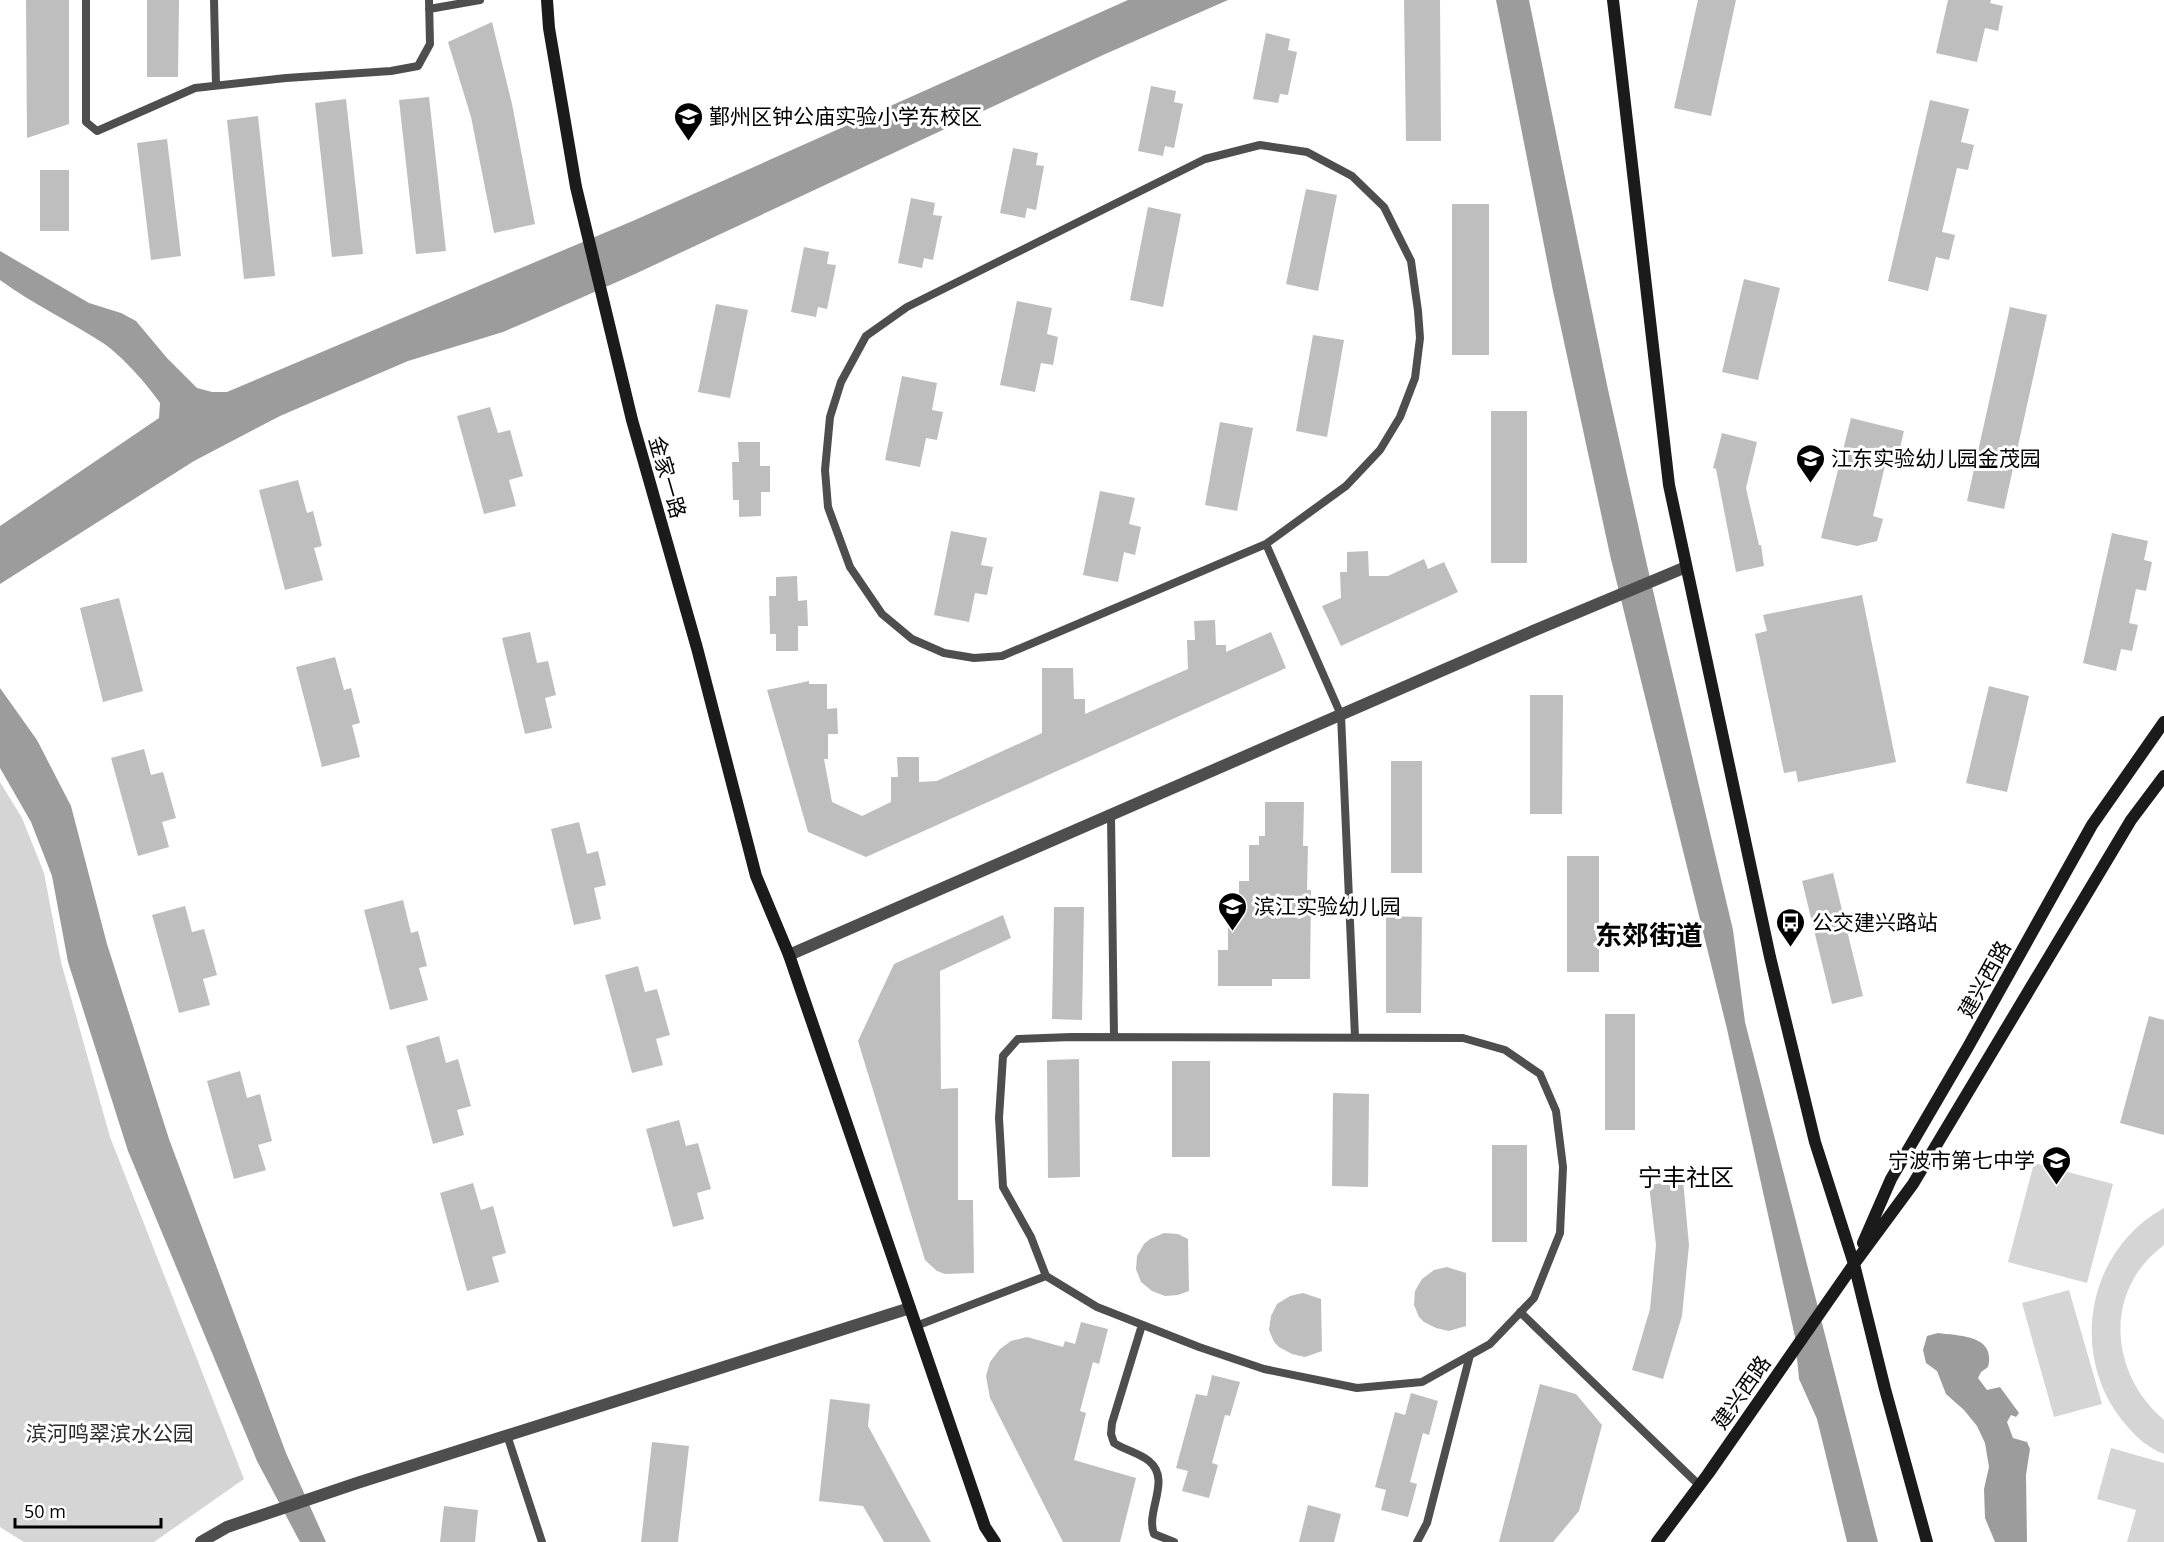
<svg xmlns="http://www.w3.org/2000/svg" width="2164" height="1542" viewBox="0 0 2164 1542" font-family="'Open Sans','Noto Sans SC',sans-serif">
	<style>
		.green { fill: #d5d5d5 }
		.water { fill: #9c9c9c }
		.building { fill: #bebebe }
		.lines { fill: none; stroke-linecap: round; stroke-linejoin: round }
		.lane { stroke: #4e4e4e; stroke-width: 8 }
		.street { stroke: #4e4e4e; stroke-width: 12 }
		.secondary { stroke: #1b1b1b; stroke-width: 12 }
		.labels { text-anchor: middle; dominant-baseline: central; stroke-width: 6; stroke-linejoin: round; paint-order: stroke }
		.poi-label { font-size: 21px; fill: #000; stroke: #fff; text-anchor: start }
		.street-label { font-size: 21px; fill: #000; stroke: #fff }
		.park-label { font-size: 21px; fill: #2c2c2c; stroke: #fff }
		.quarter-label { font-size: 24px; fill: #000; stroke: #fff }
		.district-label { font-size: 27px; font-weight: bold; fill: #000; stroke: #fff }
	</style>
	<rect width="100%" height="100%" fill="#fff"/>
	<path class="green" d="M 0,782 L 22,818 L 44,873 L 61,962 L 110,1137 L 244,1479 L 154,1542 L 24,1542 L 0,1527 Z
		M 2034,1163 L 2113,1184 L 2087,1283 L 2008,1262 Z
		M 2164,1208 L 2164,1245 C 2103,1290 2109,1373 2164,1420 L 2164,1454 C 2143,1446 2129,1430 2116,1412 C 2070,1344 2091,1248 2164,1208 Z
		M 2069,1290 L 2102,1404 L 2054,1417 L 2022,1303 Z
		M 2111,1448 L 2164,1463 L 2164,1542 L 2127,1542 L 2136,1510 L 2097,1499 Z"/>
	<path class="water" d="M 1128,0 L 1228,0 L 1103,55 L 635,274 L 531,320 L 503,332 L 408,361 L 280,416 L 194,461 L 0,584 L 0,526 L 159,418 L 160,403 C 147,384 122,356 103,343 C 69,321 33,304 0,280 L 0,251 L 89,303 L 121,313 L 136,321 L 167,358 L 197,388 L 212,392 L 227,392 L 635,220 Z
		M 1496,0 L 1529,0 L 1607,385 L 1647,565 L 1733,930 L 1745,1022 L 1878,1542 L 1847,1542 L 1817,1419 L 1799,1379 L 1795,1337 L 1727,1029 L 1610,555 L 1553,291 Z
		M 0,688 L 37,740 L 71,806 L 107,944 L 169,1139 L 286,1453 L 326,1542 L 300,1542 L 257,1461 L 128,1151 L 68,962 L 52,876 L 31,822 L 0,768 Z
		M 1938,1333 C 1960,1336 1996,1335 1988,1367 L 1981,1372 L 1978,1378 L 1987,1390 L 2000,1387 L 2019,1413 L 2016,1417 L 2011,1415 L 2007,1422 L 2013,1438 L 2027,1442 L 2030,1449 L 2026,1475 L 2027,1542 L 1995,1542 L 1985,1518 L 1984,1489 L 1989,1467 L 1985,1443 L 1977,1426 L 1964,1410 L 1946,1394 L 1937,1371 L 1926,1363 L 1923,1350 L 1927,1336 Z"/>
	<path class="building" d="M 26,0 L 69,0 L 69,124 L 27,138 Z
		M 147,0 L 179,0 L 178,77 L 147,77 Z
		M 1404,0 L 1440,0 L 1441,141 L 1406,141 Z
		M 1698,0 L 1736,0 L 1711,116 L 1674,108 Z
		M 1948,0 L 1991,0 L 1990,3 L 2003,6 L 1998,31 L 1985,28 L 1977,62 L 1936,53 Z
		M 492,22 L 512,104 L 535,224 L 494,233 L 471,117 L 448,42 Z
		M 1266,33 L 1290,39 L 1288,50 L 1297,52 L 1288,95 L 1280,94 L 1278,103 L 1253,99 Z
		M 1151,86 L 1176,91 L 1174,102 L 1183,104 L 1174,148 L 1165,146 L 1163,156 L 1138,151 Z
		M 429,97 L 446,251 L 416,254 L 399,100 Z
		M 346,99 L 363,254 L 332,257 L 315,103 Z
		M 1930,100 L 1969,109 L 1961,142 L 1974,145 L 1968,170 L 1957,168 L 1942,232 L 1955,235 L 1949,260 L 1936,257 L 1928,291 L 1888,281 Z
		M 258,116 L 275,276 L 244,279 L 227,120 Z
		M 167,139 L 181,256 L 151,260 L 137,143 Z
		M 1013,148 L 1038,153 L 1036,165 L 1044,166 L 1036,210 L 1027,208 L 1025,218 L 1000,213 Z
		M 40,170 L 69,170 L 69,231 L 40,231 Z
		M 1306,189 L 1337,195 L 1318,291 L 1286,284 Z
		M 911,198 L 935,203 L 933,215 L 942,216 L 933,260 L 924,258 L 922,268 L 898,263 Z
		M 1452,204 L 1489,204 L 1489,355 L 1452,355 Z
		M 1148,207 L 1181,214 L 1163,307 L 1130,300 Z
		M 804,247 L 829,252 L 827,264 L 836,265 L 827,309 L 818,307 L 816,317 L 791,312 Z
		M 1744,279 L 1780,288 L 1758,380 L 1722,372 Z
		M 1017,301 L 1052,308 L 1047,334 L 1058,337 L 1053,365 L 1041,363 L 1035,392 L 1000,385 Z
		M 716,304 L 748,310 L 730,398 L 698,392 Z
		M 2010,307 L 2047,315 L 2004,509 L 1967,501 Z
		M 1313,335 L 1344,340 L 1327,437 L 1296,431 Z
		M 902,376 L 937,383 L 932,410 L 943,412 L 937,440 L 926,438 L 920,467 L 885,460 Z
		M 490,407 L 498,433 L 510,430 L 523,476 L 509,480 L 516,506 L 484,514 L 457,416 Z
		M 1491,411 L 1527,411 L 1527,563 L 1491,563 Z
		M 1851,418 L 1904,431 L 1898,456 L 1888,453 L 1873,516 L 1883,519 L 1877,541 L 1857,546 L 1821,538 Z
		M 1220,422 L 1253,428 L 1237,511 L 1205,505 Z
		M 1722,433 L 1757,442 L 1746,488 L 1759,545 L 1761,545 L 1764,566 L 1736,572 L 1716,469 L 1713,468 Z
		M 738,442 L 760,442 L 760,466 L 770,466 L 770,492 L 761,492 L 761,516 L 739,517 L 739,500 L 733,500 L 732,462 L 739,462 Z
		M 298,480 L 307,513 L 313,511 L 322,546 L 314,548 L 323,580 L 285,590 L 259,490 Z
		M 1100,491 L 1135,498 L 1129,524 L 1141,527 L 1135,555 L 1124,552 L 1118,582 L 1083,575 Z
		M 951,531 L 987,538 L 981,565 L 993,567 L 987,595 L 975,593 L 969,622 L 934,615 Z
		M 2112,533 L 2148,541 L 2144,560 L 2152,562 L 2146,591 L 2136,589 L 2129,623 L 2138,625 L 2132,651 L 2121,649 L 2116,671 L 2083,663 Z
		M 1368,551 L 1369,576 L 1388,576 L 1424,559 L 1428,569 L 1444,562 L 1458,592 L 1341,646 L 1322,606 L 1341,598 L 1340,572 L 1347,572 L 1347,552 Z
		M 797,576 L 798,601 L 807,600 L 808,626 L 798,626 L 798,651 L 776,651 L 776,634 L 770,634 L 769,596 L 776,596 L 776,577 Z
		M 1862,595 L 1896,762 L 1798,782 L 1796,771 L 1784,773 L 1755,634 L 1767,631 L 1763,615 Z
		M 119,598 L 143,691 L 103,702 L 80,608 Z
		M 1215,620 L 1216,645 L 1226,645 L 1226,652 L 1271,632 L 1286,668 L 866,857 L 808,832 L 767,690 L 809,681 L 809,684 L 827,684 L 827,709 L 837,708 L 838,734 L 828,734 L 828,759 L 824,759 L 832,802 L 862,816 L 891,802 L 891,777 L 898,777 L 897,757 L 919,757 L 919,782 L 937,781 L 1042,733 L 1042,668 L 1073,668 L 1074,699 L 1085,699 L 1085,714 L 1188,669 L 1187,640 L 1195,640 L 1194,621 Z
		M 530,632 L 537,663 L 548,661 L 556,695 L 545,698 L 552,728 L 525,734 L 502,638 Z
		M 335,657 L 344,690 L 351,688 L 360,723 L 352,725 L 360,757 L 322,767 L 296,667 Z
		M 1989,686 L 2029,696 L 2007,792 L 1966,783 Z
		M 1530,695 L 1563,695 L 1562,814 L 1530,814 Z
		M 144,749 L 151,775 L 163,772 L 176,818 L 162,822 L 169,847 L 138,856 L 111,758 Z
		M 1391,761 L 1422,761 L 1422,873 L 1391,873 Z
		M 1265,802 L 1304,802 L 1303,846 L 1308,846 L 1307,890 L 1311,890 L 1310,979 L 1272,979 L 1272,986 L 1218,986 L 1218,950 L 1228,950 L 1228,916 L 1239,916 L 1239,881 L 1249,881 L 1249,845 L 1259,845 L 1259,836 L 1265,836 Z
		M 579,822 L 587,854 L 598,851 L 606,885 L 594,888 L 601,919 L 574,925 L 551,829 Z
		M 1567,856 L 1599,856 L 1599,972 L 1567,972 Z
		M 1833,873 L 1863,996 L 1832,1004 L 1802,881 Z
		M 403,900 L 411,933 L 418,931 L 427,966 L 419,968 L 428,1000 L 390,1010 L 364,910 Z
		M 185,906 L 192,932 L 204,929 L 217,975 L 203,979 L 210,1005 L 179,1013 L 152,915 Z
		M 1054,907 L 1084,907 L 1082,1020 L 1052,1019 Z
		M 1003,915 L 1011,938 L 940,971 L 941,1089 L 958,1088 L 958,1200 L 973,1200 L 974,1273 L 945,1274 L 937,1271 L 925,1260 L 858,1041 L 894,964 Z
		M 1386,916 L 1422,917 L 1421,1013 L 1386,1013 Z
		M 638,966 L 645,992 L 657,989 L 670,1035 L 656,1039 L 663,1065 L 632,1073 L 605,975 Z
		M 1605,1014 L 1635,1014 L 1635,1130 L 1605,1130 Z
		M 2149,1016 L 2164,1020 L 2164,1135 L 2120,1123 Z
		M 439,1036 L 446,1063 L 458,1059 L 471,1106 L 457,1110 L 464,1135 L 433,1144 L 406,1046 Z
		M 1079,1059 L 1080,1177 L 1048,1178 L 1047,1060 Z
		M 1172,1061 L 1210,1061 L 1210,1157 L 1172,1157 Z
		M 240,1071 L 247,1098 L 260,1094 L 272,1141 L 258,1145 L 266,1170 L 234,1179 L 207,1081 Z
		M 1333,1093 L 1369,1094 L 1368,1187 L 1332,1186 Z
		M 679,1120 L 686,1146 L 698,1143 L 711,1189 L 697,1193 L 704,1219 L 673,1227 L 646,1129 Z
		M 1492,1145 L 1527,1145 L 1527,1242 L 1492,1242 Z
		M 1683,1180 L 1689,1245 L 1682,1316 L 1663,1379 L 1632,1370 L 1650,1309 L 1656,1245 L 1649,1185 Z
		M 473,1183 L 481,1210 L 493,1206 L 506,1253 L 492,1257 L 499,1282 L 467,1291 L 440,1193 Z
		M 1164,1233 L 1178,1234 L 1188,1239 L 1189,1291 L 1178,1295 L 1165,1296 L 1152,1291 L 1141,1282 L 1136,1269 L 1137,1256 L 1144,1244 L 1150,1239 Z
		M 1447,1267 L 1466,1273 L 1466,1326 L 1449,1331 L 1436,1328 L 1424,1322 L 1419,1317 L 1414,1305 L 1415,1291 L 1422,1279 L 1434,1270 Z
		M 1303,1293 L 1321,1299 L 1322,1351 L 1305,1357 L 1292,1354 L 1279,1347 L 1274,1342 L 1269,1330 L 1271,1316 L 1277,1304 L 1290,1296 Z
		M 1081,1322 L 1108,1329 L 1099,1364 L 1093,1362 L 1080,1411 L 1086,1413 L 1074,1460 L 1136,1478 L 1120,1542 L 1063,1542 L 990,1398 L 986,1376 L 990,1362 L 1000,1349 L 1011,1341 L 1027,1337 L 1063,1347 L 1065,1341 L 1075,1344 Z
		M 1212,1375 L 1240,1382 L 1230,1416 L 1225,1415 L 1212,1463 L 1218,1465 L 1209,1498 L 1182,1491 L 1188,1471 L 1176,1468 L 1196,1394 L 1207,1396 Z
		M 1540,1384 L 1576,1394 L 1602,1425 L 1579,1511 L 1553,1542 L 1499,1542 Z
		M 1411,1393 L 1438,1401 L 1429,1435 L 1423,1433 L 1410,1482 L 1417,1484 L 1408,1517 L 1381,1510 L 1386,1490 L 1375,1487 L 1395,1412 L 1405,1415 Z
		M 830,1399 L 870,1404 L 868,1426 L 931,1542 L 884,1542 L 863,1506 L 819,1501 Z
		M 652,1442 L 689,1446 L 678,1542 L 641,1542 Z
		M 1308,1505 L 1341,1514 L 1334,1542 L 1299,1542 Z
		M 444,1506 L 478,1510 L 475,1542 L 440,1542 Z"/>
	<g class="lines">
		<path class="lane" d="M 86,0 L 86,122 L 97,131 L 195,88 L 286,78 L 391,71 L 418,66 L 430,44 L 429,0
			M 214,0 L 216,85
			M 429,9 L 480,0
			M 1260,145 L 1307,152 L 1352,176 L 1384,207 L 1411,261 L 1418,311 L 1420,338 L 1415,378 L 1400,417 L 1380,450 L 1346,486 L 1266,544 L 1002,656 L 974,658 L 944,653 L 912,639 L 882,614 L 850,567 L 828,507 L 825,470 L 830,417 L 841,382 L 866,336 L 907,307 L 1205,159 Z
			M 1266,544 L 1341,715 L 1355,1037
			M 1111,815 L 1114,1037
			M 1071,1037 L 1463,1038 L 1505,1050 L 1540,1074 L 1556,1111 L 1563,1167 L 1560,1233 L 1534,1298 L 1490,1344 L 1422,1382 L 1357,1388 L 1264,1369 L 1199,1347 L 1097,1307 L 1046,1276 L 1031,1237 L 1003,1187 L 999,1118 L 1003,1056 L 1018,1039 Z
			M 1520,1312 L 1699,1485
			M 1142,1325 L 1112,1423 L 1111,1434 L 1114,1443 C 1125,1450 1139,1453 1149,1461 C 1172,1480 1145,1511 1154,1534 L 1174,1542
			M 916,1326 L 1046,1276
			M 507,1435 L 542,1542
			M 1417,1542 L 1427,1523 L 1470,1355"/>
		<path class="street" d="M 789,955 L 1533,631 L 1686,567
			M 201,1542 L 227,1527 L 357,1483 L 910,1308"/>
		<path class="secondary" d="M 547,0 L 549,28 L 576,187 L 632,420 L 697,648 L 756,876 L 789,955 L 985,1527 L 995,1542
			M 1613,0 L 1669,485 L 1770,957 L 1815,1142 L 1854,1264 L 1885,1389 L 1927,1542
			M 1863,1243 L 1891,1179 L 1968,1047 L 2092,825 L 2164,722
			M 1657,1542 L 1708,1474 L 1854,1264 L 1913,1184 L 2131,820 L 2164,776"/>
	</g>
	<defs>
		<symbol id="school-pin" viewBox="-11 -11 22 30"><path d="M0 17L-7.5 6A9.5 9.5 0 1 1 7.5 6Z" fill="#000" stroke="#fff"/><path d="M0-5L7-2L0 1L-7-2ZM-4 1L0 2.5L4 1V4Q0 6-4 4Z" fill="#fff"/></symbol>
		<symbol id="bus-pin" viewBox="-11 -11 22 30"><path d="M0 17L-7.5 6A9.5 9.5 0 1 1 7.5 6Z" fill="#000" stroke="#fff"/><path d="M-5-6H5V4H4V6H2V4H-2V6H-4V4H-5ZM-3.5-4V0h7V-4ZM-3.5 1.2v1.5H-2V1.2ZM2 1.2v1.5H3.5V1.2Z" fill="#fff"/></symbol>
	</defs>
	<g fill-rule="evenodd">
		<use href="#school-pin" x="672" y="100" width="33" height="45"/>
		<use href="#school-pin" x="1794" y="442" width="33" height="45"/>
		<use href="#school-pin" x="1216" y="890" width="33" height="45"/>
		<use href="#bus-pin" x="1774" y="906" width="33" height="45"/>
		<use href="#school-pin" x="2040" y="1144" width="33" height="45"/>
	</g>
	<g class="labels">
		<g class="poi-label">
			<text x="709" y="116">鄞州区钟公庙实验小学东校区</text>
			<text x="1831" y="458">江东实验幼儿园金茂园</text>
			<text x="1254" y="906">滨江实验幼儿园</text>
			<text x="1812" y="922">公交建兴路站</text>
			<text x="2035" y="1160" text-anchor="end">宁波市第七中学</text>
		</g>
		<g class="street-label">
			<text transform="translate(668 477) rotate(74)">金家一路</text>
			<text transform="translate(1984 979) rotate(-61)">建兴西路</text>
			<text transform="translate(1741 1392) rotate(-55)">建兴西路</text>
		</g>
		<g class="park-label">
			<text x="110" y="1433">滨河鸣翠滨水公园</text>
		</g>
		<g class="quarter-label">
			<text x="1686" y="1176">宁丰社区</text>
		</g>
		<g class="district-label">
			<text x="1649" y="934">东郊街道</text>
		</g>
	</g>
	<path d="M15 1518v9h146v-9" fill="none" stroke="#000000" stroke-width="3"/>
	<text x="24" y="1518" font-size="18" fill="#000000" stroke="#ffffff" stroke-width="4.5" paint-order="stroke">50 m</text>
</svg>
